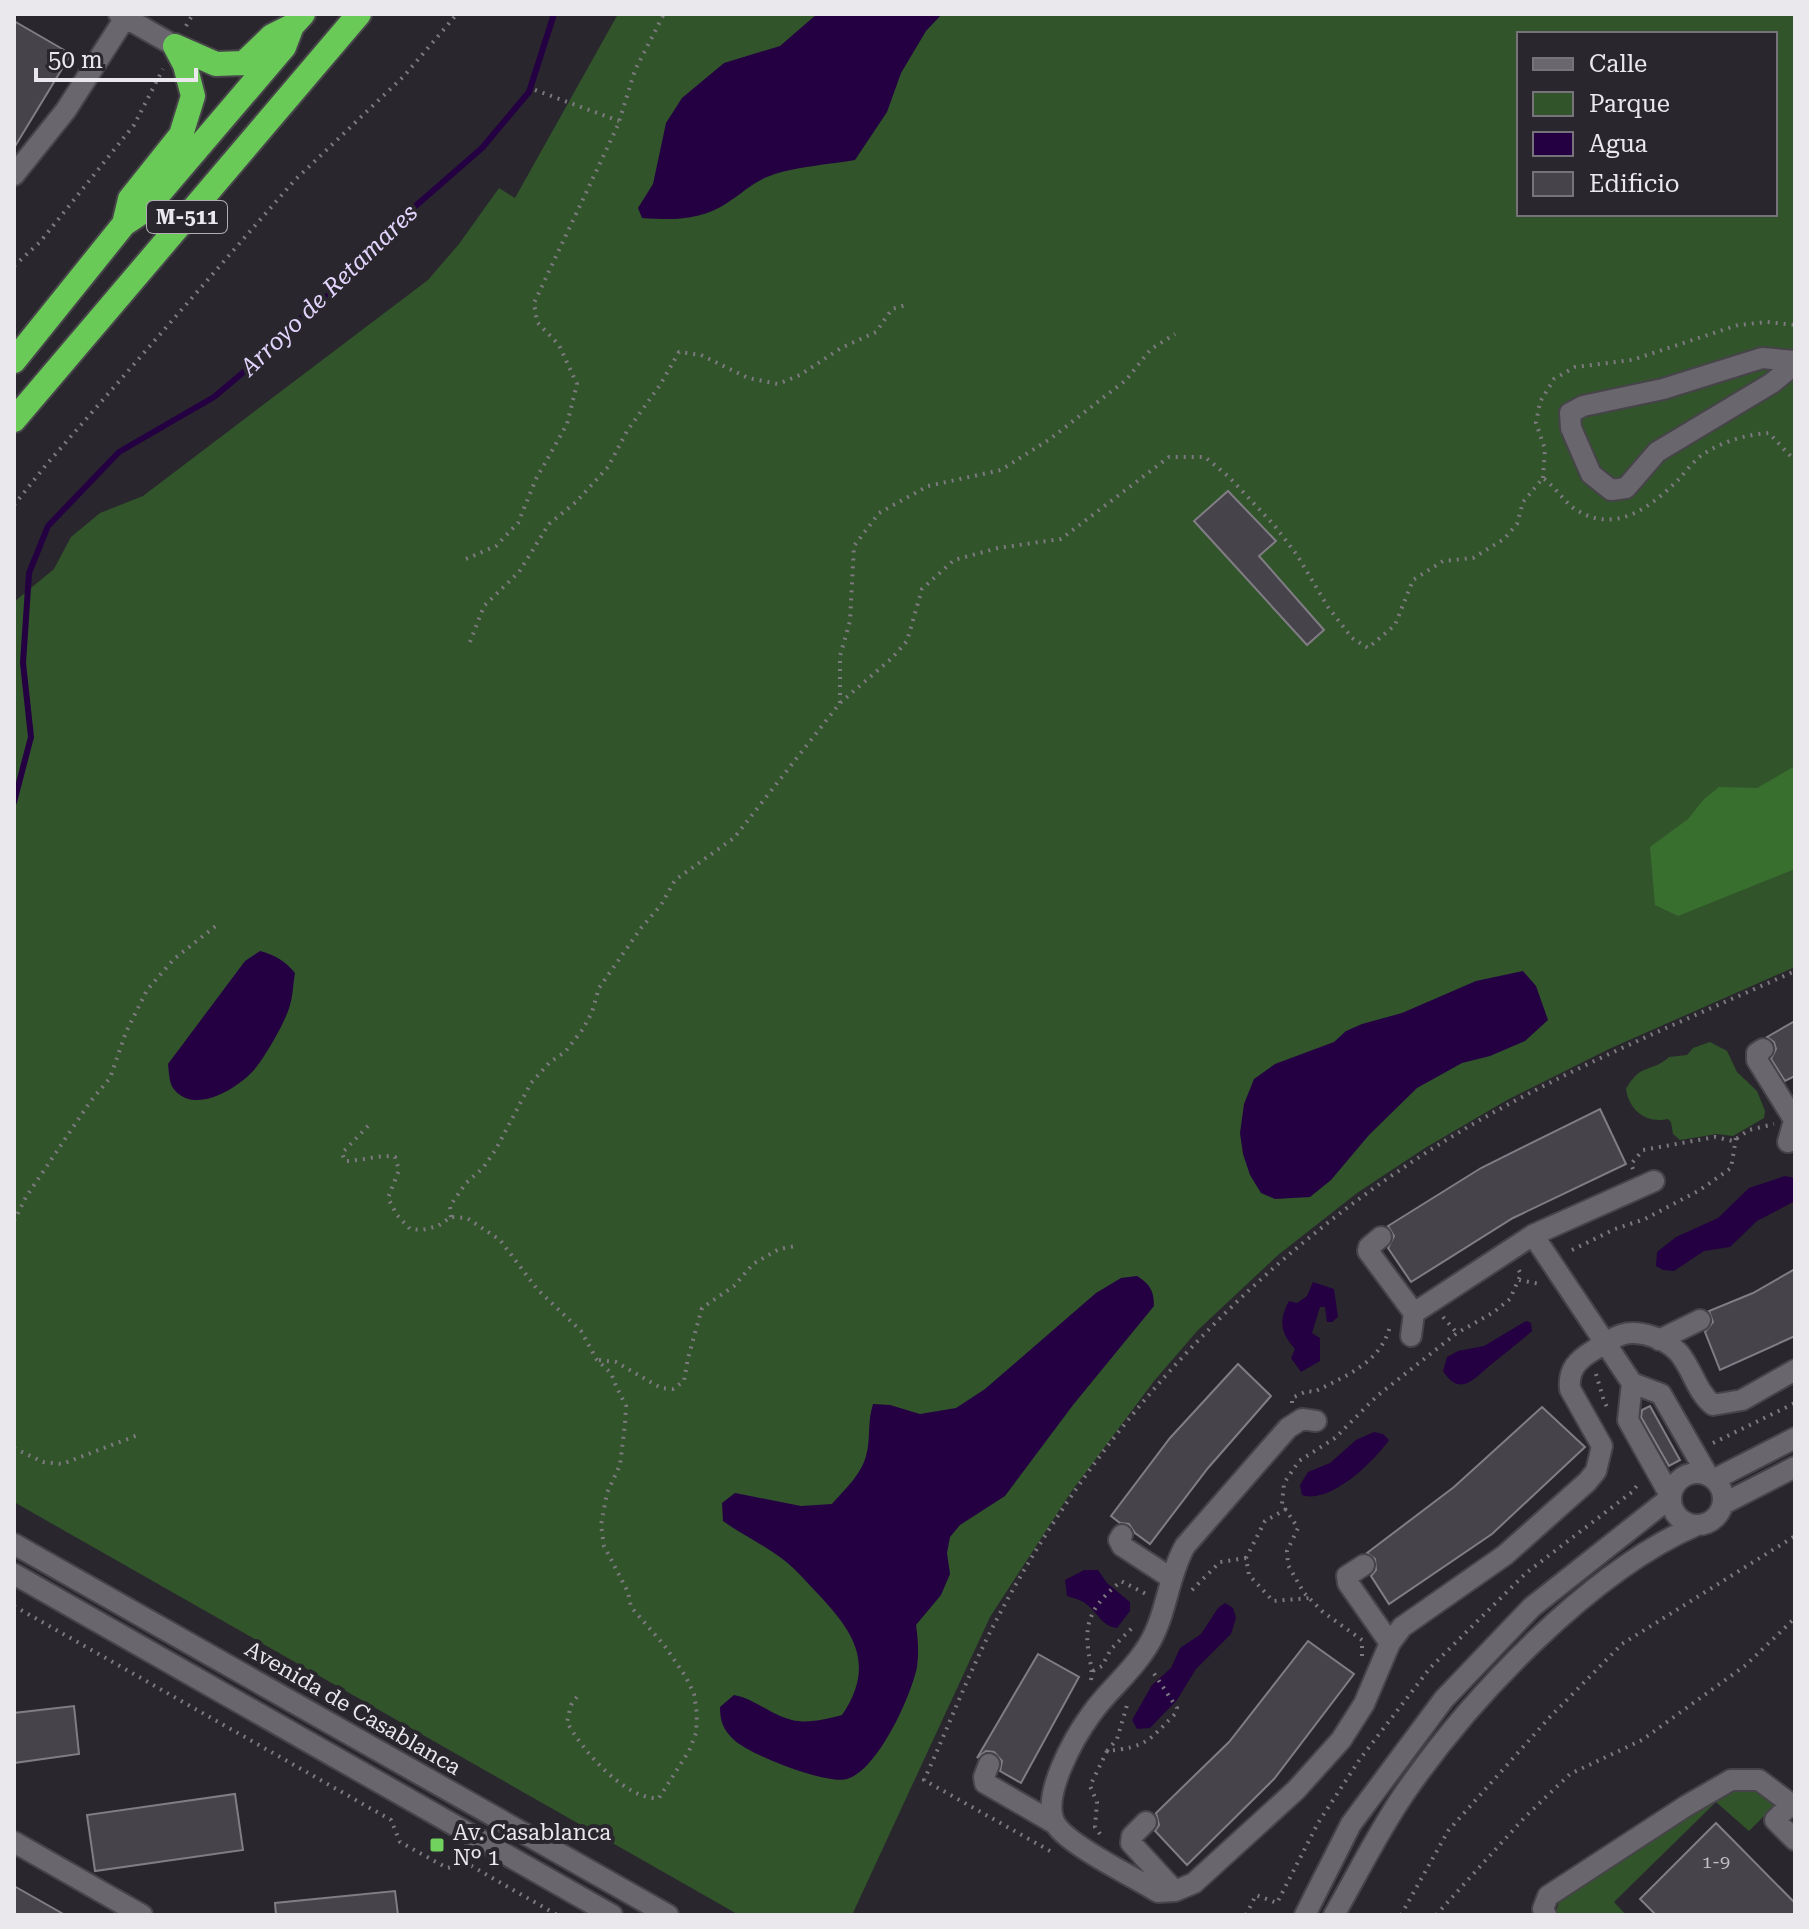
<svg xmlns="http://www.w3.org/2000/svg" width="1809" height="1929" viewBox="0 0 1809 1929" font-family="'Roboto Serif',serif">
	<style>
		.green { fill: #31542b; fill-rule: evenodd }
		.forest { fill: #386f2e }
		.water { fill: #240042 }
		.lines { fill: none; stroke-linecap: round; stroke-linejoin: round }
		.stream { stroke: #240042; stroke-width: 6 }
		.building { fill: #46434a; stroke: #807d85; stroke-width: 2 }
		.minor-casing { stroke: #464449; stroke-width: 24 }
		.highway-casing { stroke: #464449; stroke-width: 28 }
		.path { stroke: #7c7a7f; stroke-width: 4; stroke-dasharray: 2 6; stroke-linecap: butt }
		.minor { stroke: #69666d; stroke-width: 20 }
		.highway { stroke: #6aca58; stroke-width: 24 }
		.poi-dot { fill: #71d35e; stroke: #29272d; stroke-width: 3 }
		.labels { text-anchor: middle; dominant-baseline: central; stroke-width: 8; stroke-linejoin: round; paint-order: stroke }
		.number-label { font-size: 18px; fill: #c1bfc4 }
		.shield { fill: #29272d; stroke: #b0aeb3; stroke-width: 2 }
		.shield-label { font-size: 20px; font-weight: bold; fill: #eae8ed }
		.street-label { font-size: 22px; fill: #eae8ed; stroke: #29272d }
		.poi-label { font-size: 22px; fill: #eae8ed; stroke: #29272d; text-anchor: start }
		.water-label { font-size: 24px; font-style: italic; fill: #e3d4fd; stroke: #29272d }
	</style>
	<rect width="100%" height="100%" fill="#29272d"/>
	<path class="green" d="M 618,14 L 1795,14 L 1795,967 L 1611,1048 L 1507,1100 L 1425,1148 L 1357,1193 L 1278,1255 L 1198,1330 L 1154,1381 L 1071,1492 L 990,1617 L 852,1915 L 739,1915 L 14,1502 L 14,602 L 54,569 L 71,537 L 100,513 L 143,496 L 428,280 L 459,244 L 499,188 L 515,198 ZM 1519,34 L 1775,34 L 1775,214 L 1519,214 Z
		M 1710,1042 L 1727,1051 L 1737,1072 L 1757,1091 L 1765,1111 L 1764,1118 L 1733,1136 L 1717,1134 L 1680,1140 L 1673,1134 L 1671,1122 L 1668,1119 C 1646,1124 1629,1110 1626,1089 C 1641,1062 1652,1073 1669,1057 L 1687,1055 L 1693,1048 Z
		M 1738,1788 L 1760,1791 L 1777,1803 L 1749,1831 L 1716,1802 L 1614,1902 L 1626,1915 L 1555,1915 L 1560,1899 L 1718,1796 Z"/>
	<path class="forest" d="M 1795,766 L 1795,869 L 1678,916 L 1655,905 L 1650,847 L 1688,819 L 1704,799 L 1719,787 L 1757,788 Z"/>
	<path class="water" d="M 817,14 L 942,14 L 926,31 L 901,73 L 887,112 L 855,160 C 831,164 796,167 775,174 C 755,180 743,193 727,203 C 699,221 674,220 642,218 L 638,208 L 653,184 L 666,123 L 682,98 L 724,63 L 780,46 Z
		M 260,951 C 275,955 285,961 295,973 C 293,984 293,995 290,1005 C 286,1021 265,1057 254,1070 C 237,1089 193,1116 173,1088 C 169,1082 169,1072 168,1064 L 245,961 Z
		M 1523,971 L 1536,986 L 1548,1020 L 1525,1041 L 1490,1056 L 1462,1063 L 1417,1088 L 1369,1135 L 1331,1180 L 1310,1197 L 1275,1199 L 1261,1193 L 1250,1175 L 1243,1154 L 1240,1133 L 1244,1104 L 1254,1079 L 1275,1064 L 1334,1042 L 1346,1031 L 1362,1024 L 1402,1013 L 1476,981 Z
		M 1785,1176 L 1795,1178 L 1795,1201 L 1757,1221 L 1730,1247 L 1704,1251 L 1674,1271 L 1663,1270 L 1656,1266 L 1657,1252 L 1676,1237 L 1718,1218 L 1749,1188 Z
		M 1137,1276 C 1150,1284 1154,1291 1154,1306 L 1073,1405 L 1005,1496 L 960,1525 L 950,1537 L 947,1553 L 950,1574 L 941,1595 L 916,1625 C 918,1639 919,1653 917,1667 C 911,1697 877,1771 847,1779 C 827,1785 749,1755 733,1739 C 723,1729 720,1721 720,1707 L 734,1695 C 755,1699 771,1715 792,1720 C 808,1724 827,1719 842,1715 C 876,1665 854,1632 818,1594 C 805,1580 792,1565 777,1555 C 760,1543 741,1534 723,1521 L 722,1503 L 735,1493 L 801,1506 L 832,1504 C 844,1490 861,1475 866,1456 C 871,1439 867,1423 873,1404 L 890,1405 L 920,1414 L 956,1408 L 985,1389 L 1096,1293 L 1121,1278 Z
		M 1313,1282 L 1334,1289 L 1338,1317 L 1332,1322 L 1327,1322 L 1325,1307 L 1320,1307 L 1312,1333 L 1320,1338 L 1320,1361 L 1301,1372 L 1291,1358 L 1295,1349 C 1281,1333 1278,1321 1289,1301 L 1297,1303 L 1307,1296 Z
		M 1526,1321 L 1531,1323 L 1532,1331 C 1519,1343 1506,1352 1493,1363 C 1475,1377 1461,1399 1443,1371 L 1447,1357 L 1458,1351 L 1484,1346 Z
		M 1374,1432 L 1383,1434 L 1389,1440 C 1374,1462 1329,1505 1302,1495 L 1300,1485 L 1308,1472 L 1330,1463 L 1356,1440 Z
		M 1084,1570 L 1098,1570 L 1107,1583 L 1130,1602 L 1130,1611 L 1117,1628 C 1101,1626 1098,1612 1086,1604 C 1082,1600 1073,1598 1067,1596 L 1065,1580 Z
		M 1225,1603 L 1233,1608 L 1236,1618 L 1231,1634 L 1196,1669 L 1177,1700 L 1150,1728 L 1137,1729 L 1132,1720 L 1152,1685 L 1171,1668 L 1180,1648 L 1201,1634 L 1218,1608 Z"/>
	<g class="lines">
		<path class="stream" d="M 14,802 L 31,737 L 23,663 L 29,573 L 48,526 L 119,452 L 214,397 L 258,360 L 296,322 L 339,286 L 396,223 L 482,148 L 529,92 L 554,14"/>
	</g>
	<path class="building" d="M 14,21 L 71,54 L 14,148 Z
		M 1228,491 L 1276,541 L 1259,556 L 1324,630 L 1307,645 L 1194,521 Z
		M 1795,1021 L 1795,1076 L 1785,1081 L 1771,1059 L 1776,1049 L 1774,1042 L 1767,1037 Z
		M 1600,1109 L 1626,1164 L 1513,1218 L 1411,1282 L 1388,1248 L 1394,1236 L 1388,1226 L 1481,1168 Z
		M 1795,1269 L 1795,1336 L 1720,1370 L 1705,1332 L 1713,1322 L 1709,1311 L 1753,1293 Z
		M 1238,1364 L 1271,1396 L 1208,1468 L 1150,1544 L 1135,1533 L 1129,1524 L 1120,1523 L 1111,1516 L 1170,1438 Z
		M 1650,1406 L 1680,1460 L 1669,1466 L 1641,1417 L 1642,1410 Z
		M 1542,1407 L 1585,1447 L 1492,1534 L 1389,1604 L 1371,1576 L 1376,1570 L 1375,1559 L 1367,1553 L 1454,1487 Z
		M 1308,1641 L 1354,1674 L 1274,1779 L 1187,1865 L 1155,1831 L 1159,1825 L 1156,1813 L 1229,1742 Z
		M 1038,1654 L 1079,1677 L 1021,1783 L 1000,1771 L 1002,1761 L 994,1752 L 986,1751 L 977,1758 Z
		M 74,1706 L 79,1754 L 14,1763 L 14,1713 Z
		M 235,1794 L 243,1850 L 95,1871 L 87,1815 Z
		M 1716,1823 L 1795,1903 L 1795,1915 L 1656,1915 L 1640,1899 Z
		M 14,1886 L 65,1915 L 14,1915 Z
		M 395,1891 L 398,1915 L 276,1915 L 275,1903 Z"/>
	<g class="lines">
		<defs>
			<path id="minor" d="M 119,14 L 175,46
				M 14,175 L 66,110 L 125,18
				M 1795,361 L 1762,358 L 1663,389 L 1583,406 L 1570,413 L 1571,428 L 1591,474 L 1611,490 L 1626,488 L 1657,452 L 1772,383 L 1795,364
				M 1763,1049 L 1757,1053 L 1757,1060 L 1793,1118
				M 1788,1142 L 1795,1117
				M 1533,1235 L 1632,1383
				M 1381,1237 L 1369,1247 L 1368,1251 L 1414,1313
				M 1411,1336 L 1414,1313 L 1533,1235 L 1654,1181
				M 1659,1340 L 1700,1320
				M 1316,1421 L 1302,1419 L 1288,1428 L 1185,1546 C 1166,1580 1167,1621 1143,1653 C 1128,1675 1107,1692 1092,1713 C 1075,1736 1039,1798 1056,1825 C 1070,1846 1134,1877 1158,1892 L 1175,1891 L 1194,1883 L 1296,1790 L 1341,1740 L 1364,1704 L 1390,1643 L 1402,1627 L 1505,1555 L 1587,1482 L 1596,1471 L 1602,1446 L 1570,1389 C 1568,1370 1577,1360 1594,1350 C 1602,1345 1612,1338 1621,1335 C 1639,1329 1667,1339 1679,1353 C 1693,1370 1696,1391 1713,1405 L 1742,1400 L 1795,1370
				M1671 1499a26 26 0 1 1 52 0a26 26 0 1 1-52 0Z
				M 1715,1479 L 1795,1438
				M 1723,1504 L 1795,1467
				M 1122,1535 L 1119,1540 L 1122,1546 L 1171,1578
				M 14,1544 L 668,1915
				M 1364,1565 L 1347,1576 L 1348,1583 L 1390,1643
				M 14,1574 L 612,1915
				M 989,1764 L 984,1777 L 985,1783 L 1054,1823
				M 1792,1803 L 1775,1820 L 1795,1840
				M 1146,1822 L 1132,1836 L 1131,1843 L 1175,1891
				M 14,1842 L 142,1915
				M 1305,1915 L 1351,1824 L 1444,1699 L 1532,1607 L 1671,1497 L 1628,1420 L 1632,1383 L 1661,1394 L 1707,1474
				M 1334,1915 C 1357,1875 1378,1832 1404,1794 C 1470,1698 1590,1571 1697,1525
				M 1546,1915 L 1543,1909 L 1548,1896 L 1686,1806 L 1731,1780 L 1759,1780 L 1795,1807"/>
			<path id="highway" d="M 175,46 L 216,64 L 244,63 L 272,36 L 292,26
				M 124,224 L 130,199 L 181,135 L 193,96 L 185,65 L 175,46
				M 14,361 L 124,224 L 145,210 L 284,47 L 292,26 L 303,14
				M 14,420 L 359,14"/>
		</defs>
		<use href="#minor" class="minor-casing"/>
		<use href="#highway" class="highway-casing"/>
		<path class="path" d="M 186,26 L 193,14
			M 535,90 L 619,121
			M 14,266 L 40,242 L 134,125 L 163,69
			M 1543,478 L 1545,449 L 1536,423 L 1540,402 L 1554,379 L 1575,367 L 1632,360 L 1738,325 L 1767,322 L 1795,325
			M 14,505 L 46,465 L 294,181 L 404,76 L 457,14
			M 466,559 L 496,546 L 518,523 L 536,479 L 567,424 L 577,384 L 559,345 L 537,322 L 534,303 L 618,125 L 635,70 L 664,14
			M 470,642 L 484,606 L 519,572 L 549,524 L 576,502 L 608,467 L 627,431 L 660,385 L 679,352 L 701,355 L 748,378 L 778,384 L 800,375 L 841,348 L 876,332 L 892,309 L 906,305
			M 840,703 L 840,656 L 850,621 L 854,546 L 879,513 L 928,486 L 1001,470 L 1050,439 L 1126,380 L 1151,349 L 1175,334
			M 368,1126 L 342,1153 L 345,1161 C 362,1161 380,1154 395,1157 L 399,1170 L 388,1198 L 397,1215 L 410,1229 L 422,1230 L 438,1226 L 451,1217 L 467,1218 L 500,1240 L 537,1289 L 581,1331 L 597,1360 L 611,1373 L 616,1386 L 626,1406 L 625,1424 L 620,1465 L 607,1493 L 601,1525 L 604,1546 L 628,1592 L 631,1607 L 664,1645 L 686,1677 L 694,1694 L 697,1715 L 696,1733 L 689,1751 L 659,1798 C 626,1801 581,1749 567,1722 L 571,1705 L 579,1694
			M 1633,1169 L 1631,1164 L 1643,1150 L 1715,1137 L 1733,1141 L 1749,1130 L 1774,1124
			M 451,1217 L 450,1206 L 466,1183 L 483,1168 L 496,1149 L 531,1083 L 550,1062 L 565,1052 L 583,1029 L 592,1012 L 599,988 L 641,928 L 661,905 L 675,880 L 734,838 L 840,703 L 892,658 L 907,641 L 922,589 L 954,560 L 998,548 L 1061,539 L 1169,457 L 1205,457 L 1229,477 L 1274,525 L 1297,555 L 1328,607 L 1352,638 L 1368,648 L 1395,625 L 1413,580 L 1443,561 L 1473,558 L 1504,539 L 1517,524 L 1523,502 L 1543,478 C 1557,488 1564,503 1578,511 C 1617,534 1652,506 1679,479 C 1687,470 1696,458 1705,453 C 1724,441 1748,434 1769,433 L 1795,461
			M 14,1221 L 26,1197 L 90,1102 L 110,1078 L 126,1032 L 147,990 L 174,959 L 217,925
			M 1572,1250 L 1615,1229 L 1645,1219 L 1700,1190 L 1731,1168 L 1736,1138
			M 1519,1280 L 1540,1284
			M 1443,1317 L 1457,1333
			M 599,1360 L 616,1362 L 661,1388 L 673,1389 L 684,1381 L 688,1358 L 702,1308 L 734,1286 L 753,1264 L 779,1249 L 796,1246
			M 1596,1374 L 1604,1401 L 1609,1411
			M 1292,1403 L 1292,1398 L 1307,1391 L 1314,1392 C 1345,1376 1381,1363 1390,1326
			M 1713,1443 L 1795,1403
			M 14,1448 L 43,1462 L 62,1464 L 138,1435
			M 1286,1509 L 1265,1521 L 1246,1558 L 1249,1575 L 1273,1601 L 1310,1598
			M 1192,1590 L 1220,1562 L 1246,1558
			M 14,1606 L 391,1820 L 400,1842 L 447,1868 L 468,1864 L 557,1915
			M 1362,1656 L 1362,1640 L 1323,1612 L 1304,1593 L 1288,1565 L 1287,1551 L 1298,1528 L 1282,1504 L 1284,1483 L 1299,1461 L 1335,1438 L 1377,1396 L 1457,1333 L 1494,1312 L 1510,1299 L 1521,1274 L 1517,1267
			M 1093,1671 L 1102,1666 L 1111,1649 L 1134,1626
			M 1091,1680 C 1093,1668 1089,1660 1088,1648 C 1084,1616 1098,1601 1121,1581 L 1148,1595
			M 1107,1751 L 1117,1739 L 1128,1702
			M 1100,1834 L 1095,1827 L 1097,1802 L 1090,1786 L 1107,1751 C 1147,1747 1148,1741 1175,1714 L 1177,1708 L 1153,1672
			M 1050,1851 L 924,1780 C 949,1726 970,1669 998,1617 C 1112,1401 1294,1219 1509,1104 C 1602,1054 1699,1014 1795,971
			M 1246,1915 L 1256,1895 L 1277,1903 L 1318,1823 L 1360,1759 L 1430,1668 L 1526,1573 L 1632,1492 L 1639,1483
			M 1401,1915 L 1448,1831 L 1549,1718 L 1622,1644 L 1795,1536
			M 1436,1915 L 1525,1817 L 1570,1774 L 1642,1740 L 1746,1665 L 1795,1618"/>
		<use href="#minor" class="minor"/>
		<use href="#highway" class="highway"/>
	</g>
	<rect class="poi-dot" x="429" y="1837" width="16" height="16" rx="4"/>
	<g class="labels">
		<g class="number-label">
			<text x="1716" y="1861">1-9</text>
		</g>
		<rect class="shield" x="147" y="201" width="80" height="32" rx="6"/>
		<g class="shield-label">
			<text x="187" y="217">M-511</text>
		</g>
		<g class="street-label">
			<text transform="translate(353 1708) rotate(30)">Avenida de Casablanca</text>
		</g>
		<g class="poi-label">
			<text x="453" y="1832">Av. Casablanca<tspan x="453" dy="25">Nº 1</tspan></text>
		</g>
		<g class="water-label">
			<text transform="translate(329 290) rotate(-44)">Arroyo de Retamares</text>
		</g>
	</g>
	<rect width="1809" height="1929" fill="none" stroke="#eae8ed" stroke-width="32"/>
	<rect x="1517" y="32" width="260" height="184" fill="#29272d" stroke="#76747a" stroke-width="2"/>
	<rect x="1533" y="58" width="40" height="12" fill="#69666d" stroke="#76747a" stroke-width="2"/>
	<text x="1589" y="72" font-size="24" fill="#eae8ed">Calle</text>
	<rect x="1533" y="92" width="40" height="24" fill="#31542b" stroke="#76747a" stroke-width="2"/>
	<text x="1589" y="112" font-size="24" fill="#eae8ed">Parque</text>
	<rect x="1533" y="132" width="40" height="24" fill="#240042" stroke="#76747a" stroke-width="2"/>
	<text x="1589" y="152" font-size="24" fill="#eae8ed">Agua</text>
	<rect x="1533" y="172" width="40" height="24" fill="#46434a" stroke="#76747a" stroke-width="2"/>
	<text x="1589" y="192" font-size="24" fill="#eae8ed">Edificio</text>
	<path d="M36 68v12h160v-12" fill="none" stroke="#eae8ed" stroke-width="4"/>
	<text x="48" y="68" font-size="24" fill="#eae8ed" stroke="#29272d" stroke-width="6" paint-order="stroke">50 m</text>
</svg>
